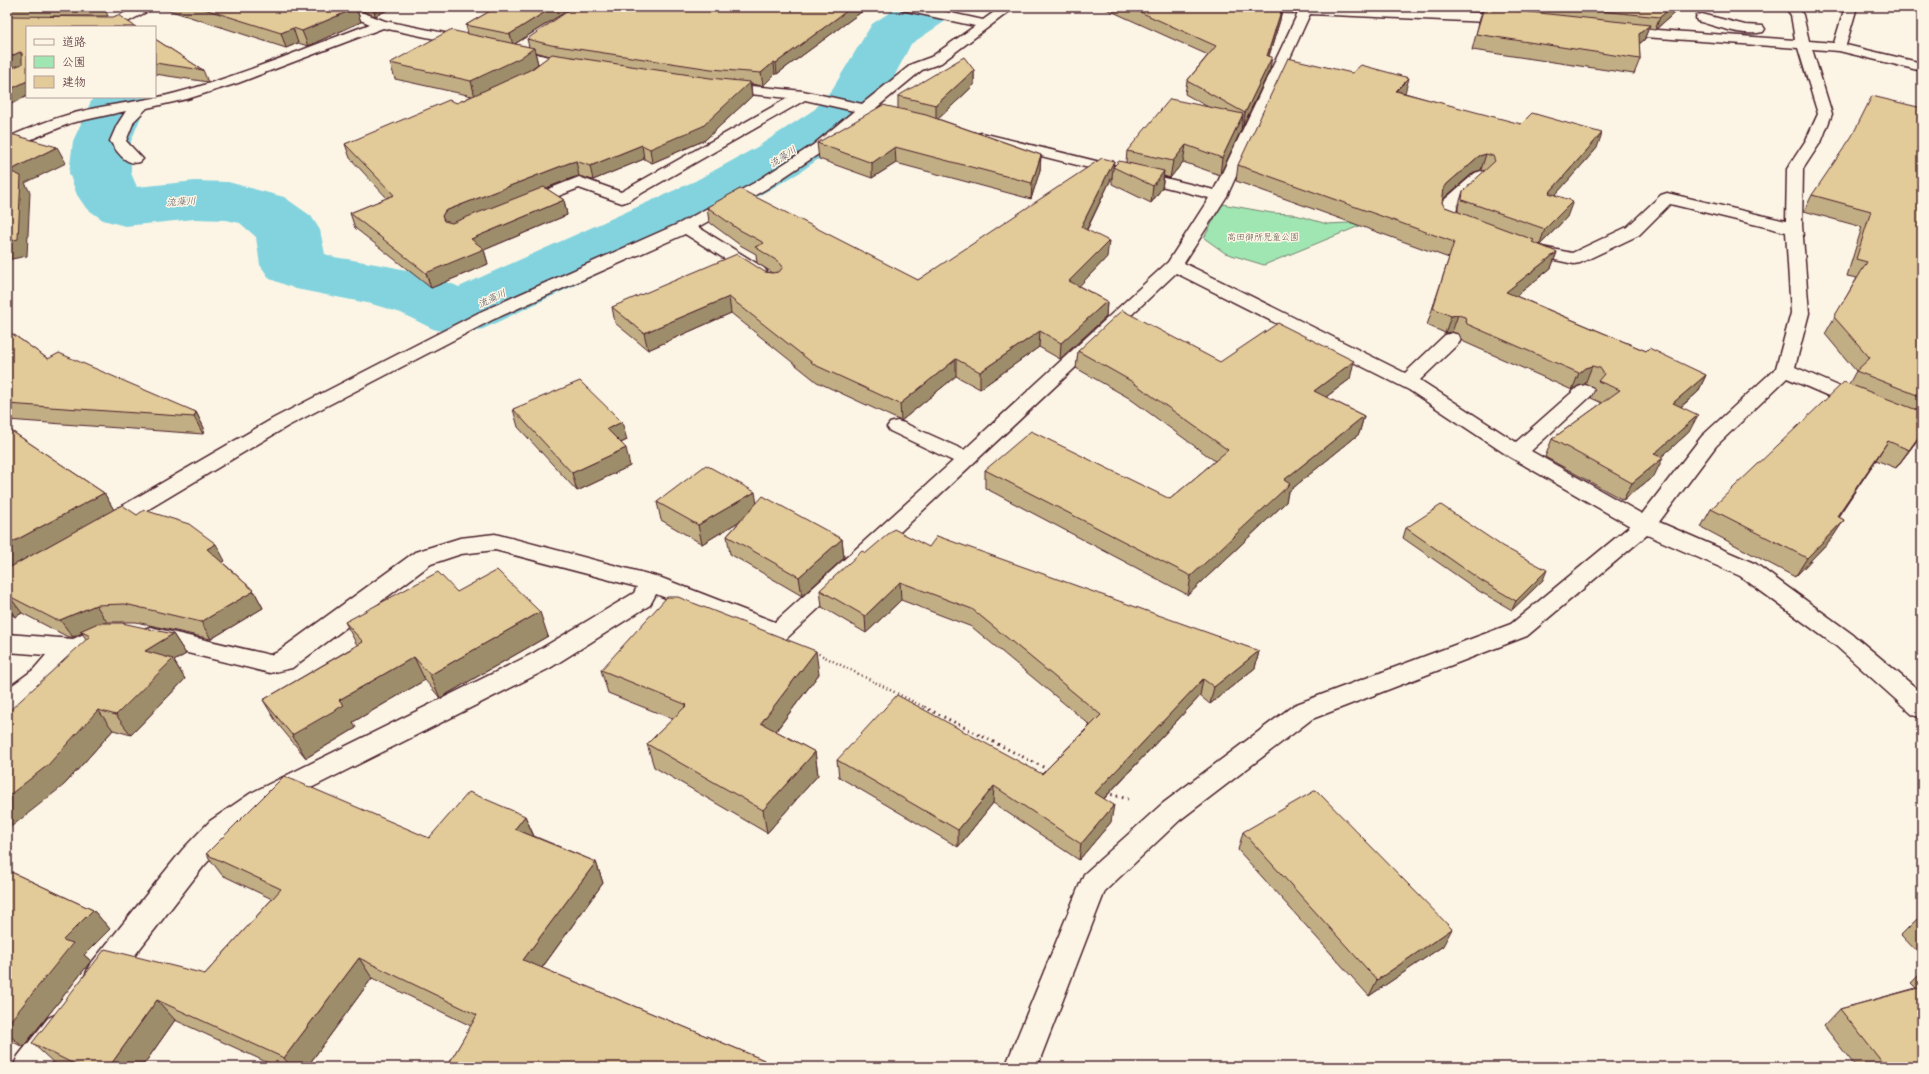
<svg xmlns="http://www.w3.org/2000/svg" width="1929" height="1074" viewBox="0 0 1929 1074" font-family="Pangolin,'Klee One',sans-serif">
	<style>
		.green { fill: #a0e6b3; stroke: #75826f }
		.lines { fill: none; stroke-linecap: round; stroke-linejoin: round }
		.river { fill: #83d3de; fill-rule: evenodd }
		.street-casing { stroke: #4a1f2b; stroke-width: 3 }
		.secondary-casing { stroke: #4a1f2b; stroke-width: 3 }
		.path-far1 { stroke: #4a1f2b; stroke-width: 2.5; stroke-dasharray: 1 3; stroke-linecap: butt }
		.path { stroke: #4a1f2b; stroke-width: 3; stroke-dasharray: 1.5 4; stroke-linecap: butt }
		.street { fill: #fcf5e5; fill-rule: evenodd }
		.secondary { fill: #fcf5e5; fill-rule: evenodd }
		.wall { fill: #c2ae84; stroke: #4a1f2b; fill-rule: evenodd }
		.shaded-wall { fill: #9e8d6b; stroke: #4a1f2b }
		.building { fill: #e2ca99; stroke: #4a1f2b }
		.labels { text-anchor: middle; dominant-baseline: central; stroke-width: 3; stroke-linejoin: round; paint-order: stroke }
		.far-park-label { font-size: 9px; fill: #60514d; stroke: #fcf5e5 }
		.far-water-label { font-size: 10px; font-style: italic; fill: #5b5561; stroke: #fcf5e5 }
	</style>
	<rect width="100%" height="100%" fill="#fcf5e5"/>
	<filter id="ink" filterUnits="userSpaceOnUse"><feTurbulence type="fractalNoise" baseFrequency=".025" numOctaves="2"/><feDisplacementMap in="SourceGraphic" scale="8" xChannelSelector="R" yChannelSelector="G"/><feConvolveMatrix kernelMatrix="1 2 1 2 8 2 1 2 1" color-interpolation-filters="sRGB"/></filter>
	<g filter="url(#ink)">
		<path class="green" d="M 1222,204 L 1272,213 L 1292,214 L 1327,224 L 1369,222 L 1264,265 L 1225,253 L 1204,238 Z"/>
		<g class="lines">
			<path class="river" d="M 898,7 L 957,7 L 950,18 L 911,44 L 884,96 L 855,133 L 799,173 L 739,207 L 483,329 L 458,335 L 433,329 L 401,313 L 372,304 L 296,289 L 270,279 L 260,265 L 256,237 L 240,223 L 226,220 L 195,219 L 125,226 L 103,220 L 86,208 L 77,195 L 69,173 L 73,141 L 93,97 L 149,97 L 131,141 L 131,173 L 137,187 L 195,181 L 228,182 L 284,197 L 311,216 L 320,230 L 325,254 L 334,257 C 372,263 425,271 459,287 L 695,181 L 757,147 L 815,109 L 833,88 L 872,24 Z"/>
			<defs>
				<path id="street" d="M 312,7 L 339,7 L 356,10 L 385,21 L 469,38 L 474,39 L 476,42 L 474,45 L 469,46 L 383,28 L 238,83 L 187,99 L 147,108 L 134,121 L 126,141 L 143,159 L 140,162 C 126,166 117,152 110,141 L 117,125 L 126,111 L 71,123 L 7,149 L 7,138 C 33,126 59,116 87,110 C 116,103 147,101 176,93 C 242,75 306,48 370,24 L 353,17 L 314,10 Z
					M 900,7 L 924,7 L 983,20 L 1001,7 L 1015,7 L 941,63 L 922,70 L 876,108 L 881,109 L 883,112 L 881,115 L 876,116 L 868,114 L 823,151 L 766,189 L 698,227 L 764,268 L 767,272 L 764,276 L 758,277 L 752,276 L 685,234 L 492,320 L 288,426 L 112,531 L 104,534 L 96,531 L 93,526 L 96,521 L 274,418 L 480,312 L 680,223 L 754,183 L 813,145 L 854,111 L 805,100 L 628,201 L 622,203 L 616,201 L 579,188 L 530,207 L 524,209 L 518,207 L 516,204 L 518,201 L 579,177 L 621,192 L 788,98 L 721,91 L 716,90 L 714,87 L 716,84 L 721,83 L 803,91 L 862,104 L 912,64 L 931,57 L 975,26 L 902,10 Z
					M 1230,7 L 1332,7 L 1488,13 L 1515,16 L 1516,19 L 1515,22 L 1510,23 L 1310,14 L 1227,196 L 1184,263 L 1405,373 L 1445,335 L 1452,333 L 1459,335 L 1461,339 L 1459,343 L 1420,380 L 1516,442 L 1578,387 L 1585,385 L 1592,387 L 1595,391 L 1592,395 L 1531,451 L 1642,514 L 1702,436 L 1776,368 L 1791,313 L 1786,232 L 1670,204 L 1639,235 L 1580,263 L 1574,264 L 1527,254 L 1521,253 L 1519,249 L 1521,245 L 1527,244 L 1572,253 L 1627,227 L 1661,195 L 1667,193 L 1786,221 L 1787,169 L 1806,140 L 1818,114 L 1798,48 L 1616,35 L 1611,34 L 1609,31 L 1611,28 L 1616,27 L 1795,40 L 1791,15 L 1785,7 L 1798,7 L 1803,15 L 1809,41 L 1834,43 L 1845,7 L 1857,7 L 1846,45 L 1922,63 L 1922,71 L 1839,51 L 1812,49 L 1832,114 L 1822,140 L 1803,169 L 1802,225 L 1809,313 L 1795,367 L 1868,399 L 1871,403 L 1868,407 L 1861,409 L 1854,407 L 1787,378 L 1716,446 L 1659,522 L 1756,564 L 1852,634 L 1922,693 L 1922,718 L 1913,715 L 1836,646 L 1740,576 L 1647,535 L 1527,636 L 1312,719 L 1180,820 L 1105,891 L 1037,1067 L 1005,1067 L 1084,874 L 1162,804 L 1294,705 L 1511,624 L 1630,526 L 1510,457 L 1409,390 L 1176,273 L 786,639 L 778,642 L 770,639 L 656,594 L 650,605 L 550,668 L 269,809 L 230,837 L 203,867 L 111,986 L 100,990 L 89,986 L 85,976 L 89,966 L 183,849 L 210,821 L 251,793 L 532,654 L 634,593 L 637,587 L 495,550 L 461,554 L 431,564 L 292,668 L 270,673 L 142,642 L 138,636 L 142,630 L 150,627 L 270,655 L 276,653 L 415,552 L 460,538 L 495,534 L 659,577 L 775,622 L 953,461 L 890,431 L 887,427 L 890,423 L 897,421 L 904,423 L 964,450 L 1168,262 L 1209,198 L 977,140 L 975,137 L 977,134 L 982,133 L 1214,190 L 1298,13 L 1236,11 L 1232,10 Z
					M 1702,14 L 1745,25 L 1763,26 L 1765,29 L 1763,32 C 1742,37 1717,26 1697,21 L 1696,18 L 1697,15 Z
					M 506,46 L 552,58 L 579,62 L 581,65 L 579,68 C 561,72 520,58 501,53 L 499,50 L 501,47 Z
					M 1481,171 L 1487,173 L 1489,176 L 1487,179 L 1457,206 L 1456,217 L 1471,222 L 1473,226 L 1471,230 C 1462,232 1444,227 1439,219 L 1441,204 L 1443,201 L 1475,173 Z
					M 104,625 L 112,628 L 116,634 L 112,640 L 69,661 L 51,684 L 16,709 L 7,712 L 7,689 L 33,670 L 46,655 L 7,652 L 7,634 L 73,639 Z
					M 59,1013 L 70,1018 L 74,1028 L 70,1038 L 48,1067 L 13,1067 L 18,1056 L 48,1018 Z"/>
				<path id="secondary" d="M 136,7 L 152,7 L 150,10 L 118,27 L 101,27 L 103,24 Z"/>
			</defs>
			<use href="#street" class="street-casing"/>
			<use href="#secondary" class="secondary-casing"/>
			<path class="path-far1" d="M 815,652 L 926,708"/>
			<path class="path" d="M 924,707 L 1049,770
				M 1106,793 L 1128,799"/>
			<use href="#street" class="street"/>
			<use href="#secondary" class="secondary"/>
		</g>
		<path class="wall" d="M 7,7 L 104,7 L 108,16 L 50,16 L 136,27 L 27,27 L 27,96 L 7,106 Z
			M 159,7 L 394,7 L 375,16 L 357,9 L 361,22 L 308,46 L 298,43 L 286,48 Z
			M 497,7 L 573,7 L 515,44 L 529,47 L 527,39 L 868,7 L 777,74 L 775,74 L 763,86 L 751,84 L 752,96 L 705,140 L 652,163 L 644,159 L 593,180 L 579,176 L 572,178 L 545,188 L 564,200 L 567,215 L 484,250 L 488,264 L 431,288 L 355,228 L 350,213 L 387,198 L 350,158 L 345,144 L 457,103 L 472,96 L 395,79 L 390,63 L 468,34 L 466,25 ZM 535,52 L 550,56 L 532,69 L 528,71 L 538,64 Z
			M 1102,7 L 1272,7 L 1282,8 L 1280,20 L 1269,56 L 1270,69 L 1243,126 L 1242,126 L 1241,130 L 1220,175 L 1183,162 L 1170,178 L 1164,176 L 1162,188 L 1151,203 L 1112,184 L 1112,177 L 1087,230 L 1107,257 L 1079,286 L 1107,301 L 1106,317 L 1060,359 L 1039,347 L 980,389 L 956,376 L 901,421 L 817,382 L 731,313 L 648,350 L 615,323 L 612,307 L 765,272 L 773,273 L 757,263 L 756,254 L 740,245 L 709,222 L 707,207 L 918,280 L 1114,167 L 1126,162 L 1127,151 L 1208,107 L 1185,94 L 1187,81 L 1208,55 Z
			M 1483,7 L 1681,7 L 1655,30 L 1648,29 L 1644,40 L 1639,44 L 1640,59 L 1634,74 L 1472,50 Z
			M 155,39 L 203,70 L 208,82 L 155,74 Z
			M 974,70 L 974,85 L 938,119 L 1041,155 L 1040,170 L 1031,199 L 896,163 L 872,178 L 819,159 L 817,143 L 898,109 L 898,96 Z
			M 1352,73 L 1405,93 L 1597,148 L 1555,195 L 1567,217 L 1540,245 L 1557,252 L 1551,268 L 1516,296 L 1646,351 L 1706,375 L 1698,392 L 1681,407 L 1689,432 L 1661,457 L 1654,476 L 1623,500 L 1545,457 L 1552,439 L 1602,403 L 1591,398 L 1595,389 L 1592,386 L 1585,384 L 1578,386 L 1572,390 L 1462,341 L 1459,334 L 1452,332 L 1445,333 L 1427,325 L 1449,258 L 1236,181 L 1238,165 ZM 1481,170 L 1485,171 L 1463,191 L 1458,207 L 1458,212 L 1445,207 L 1442,203 L 1443,199 L 1474,172 Z
			M 1922,108 L 1922,434 L 1896,468 L 1876,460 L 1838,517 L 1844,520 L 1832,538 L 1795,577 L 1701,527 L 1711,509 L 1849,384 L 1856,371 L 1825,334 L 1857,278 L 1847,276 L 1862,227 L 1804,211 L 1812,195 Z
			M 7,330 L 48,359 L 196,412 L 204,428 L 203,434 L 7,420 Z
			M 1078,351 L 1220,362 L 1350,379 L 1326,397 L 1364,416 L 1359,434 L 1288,492 L 1286,502 L 1188,595 L 985,488 L 985,470 L 1170,499 L 1215,461 L 1129,398 L 1076,368 Z
			M 513,409 L 627,440 L 621,443 L 630,466 L 577,491 L 518,427 Z
			M 7,428 L 104,493 L 114,510 L 137,515 L 225,561 L 222,562 L 254,591 L 263,608 L 211,639 L 136,622 L 107,622 L 105,623 L 173,634 L 186,654 L 174,661 L 185,679 L 131,735 L 113,730 L 64,785 L 86,639 L 82,633 L 73,637 L 68,637 L 22,613 L 15,617 L 7,611 Z
			M 657,502 L 757,503 L 842,539 L 844,558 L 802,596 L 730,554 L 727,536 L 740,521 L 702,544 L 661,520 Z
			M 1406,528 L 1543,580 L 1512,610 L 1479,591 L 1403,538 Z
			M 929,547 L 1259,651 L 1255,668 L 1210,704 L 1200,696 L 1104,799 L 1111,822 L 1079,860 L 993,803 L 958,847 L 839,777 L 837,760 L 1042,774 L 1090,725 L 972,627 L 901,600 L 866,633 L 822,607 L 820,590 L 866,553 Z
			M 457,592 L 548,636 L 440,698 L 425,680 L 353,722 L 356,728 L 306,758 L 277,723 L 263,700 L 357,645 L 345,622 Z
			M 601,670 L 819,674 L 776,731 L 815,752 L 818,775 L 767,833 L 654,767 L 647,744 L 673,719 L 608,693 Z
			M 525,816 L 534,836 L 596,862 L 603,883 L 542,968 L 764,1060 L 765,1067 L 447,1067 L 471,1026 L 372,978 L 307,1067 L 277,1067 L 175,1020 L 142,1067 L 62,1067 L 53,1062 L 32,1043 L 205,974 L 272,899 L 222,875 L 206,854 L 429,838 Z
			M 1243,832 L 1443,946 L 1369,996 L 1238,850 Z
			M 7,870 L 93,910 L 110,929 L 84,955 L 91,961 L 23,1047 L 7,1039 Z
			M 1922,916 L 1922,957 L 1901,935 L 1918,918 Z
			M 1922,972 L 1922,1067 L 1856,1067 L 1824,1026 L 1840,1009 L 1916,988 L 1911,983 Z"/>
		<path class="shaded-wall" d="M 373,7 L 394,7 L 375,16 Z
			M 553,7 L 573,7 L 513,45 L 510,34 Z
			M 852,7 L 868,7 L 777,74 L 776,63 Z
			M 1672,7 L 1681,7 L 1655,30 L 1660,17 Z
			M 356,8 L 361,22 L 308,46 L 302,31 Z
			M 1282,8 L 1280,20 L 1265,68 L 1267,56 Z
			M 1650,25 L 1644,40 L 1633,49 L 1639,34 Z
			M 293,28 L 298,43 L 286,48 L 281,33 Z
			M 534,48 L 538,64 L 524,74 L 475,97 L 471,81 Z
			M 20,52 L 26,64 L 7,72 L 7,58 Z
			M 1272,57 L 1270,69 L 1243,126 L 1245,113 Z
			M 774,62 L 775,74 L 763,86 L 761,73 Z
			M 974,70 L 974,85 L 936,121 L 936,105 Z
			M 1409,78 L 1405,93 L 1396,91 Z
			M 27,81 L 27,96 L 7,106 L 7,91 Z
			M 750,82 L 752,96 L 705,140 L 652,163 L 650,149 Z
			M 1243,114 L 1241,130 L 1220,175 L 1222,158 Z
			M 1602,133 L 1597,148 L 1543,209 L 1549,193 Z
			M 642,145 L 644,159 L 593,180 L 590,166 Z
			M 1186,145 L 1183,162 L 1170,178 L 1173,161 Z
			M 57,147 L 66,163 L 25,183 L 30,192 L 27,256 L 7,260 L 9,171 Z
			M 895,147 L 896,163 L 872,178 L 872,163 Z
			M 1486,154 L 1481,170 L 1474,172 L 1442,200 L 1444,188 L 1447,184 L 1479,156 Z
			M 1041,155 L 1040,170 L 1031,199 L 1032,183 Z
			M 576,161 L 579,176 L 572,178 L 449,226 L 447,230 L 442,216 L 445,211 L 569,163 Z
			M 1114,161 L 1112,177 L 1080,243 L 1081,227 Z
			M 1164,171 L 1162,188 L 1151,203 L 1153,186 Z
			M 564,200 L 567,215 L 484,250 L 488,264 L 431,288 L 426,273 L 471,239 Z
			M 1573,201 L 1567,217 L 1539,246 L 1545,229 Z
			M 1109,241 L 1107,257 L 1068,298 L 1069,281 Z
			M 1557,252 L 1551,268 L 1500,309 L 1506,292 Z
			M 729,297 L 731,313 L 648,350 L 644,333 Z
			M 1107,301 L 1106,317 L 1060,359 L 1061,343 Z
			M 1458,315 L 1452,332 L 1445,333 L 1451,316 Z
			M 1040,331 L 1039,347 L 980,389 L 980,372 Z
			M 956,359 L 956,376 L 901,421 L 900,404 Z
			M 1354,361 L 1350,379 L 1310,409 L 1314,391 Z
			M 1592,366 L 1585,384 L 1578,386 L 1572,390 L 1579,373 L 1585,368 Z
			M 1706,375 L 1698,392 L 1665,420 L 1673,403 Z
			M 196,412 L 204,428 L 203,434 L 194,417 Z
			M 1698,415 L 1689,432 L 1646,471 L 1654,454 Z
			M 1364,416 L 1359,434 L 1288,492 L 1286,502 L 1188,595 L 1191,576 L 1284,480 Z
			M 622,422 L 627,440 L 612,447 L 607,429 Z
			M 1922,432 L 1922,434 L 1896,468 Z
			M 1888,441 L 1876,460 L 1825,535 L 1837,516 Z
			M 626,448 L 630,466 L 577,491 L 572,473 Z
			M 1663,458 L 1654,476 L 1623,500 L 1632,483 Z
			M 755,492 L 758,510 L 702,544 L 698,525 Z
			M 104,493 L 114,510 L 7,569 L 7,545 Z
			M 1844,520 L 1832,538 L 1795,577 L 1807,558 Z
			M 842,539 L 844,558 L 802,596 L 799,577 Z
			M 216,544 L 225,561 L 217,566 L 207,549 Z
			M 1547,570 L 1543,580 L 1512,610 L 1516,601 Z
			M 900,582 L 901,600 L 866,633 L 865,616 Z
			M 254,591 L 263,608 L 211,639 L 201,622 Z
			M 9,596 L 22,613 L 15,617 L 7,606 L 7,597 Z
			M 96,605 L 107,622 L 83,633 L 80,631 L 82,633 L 73,637 L 60,620 Z
			M 540,612 L 548,636 L 440,698 L 430,675 Z
			M 173,634 L 186,654 L 174,661 L 185,679 L 131,735 L 116,715 L 145,651 Z
			M 816,651 L 819,674 L 765,745 L 761,723 Z
			M 1259,651 L 1255,668 L 1210,704 L 1214,687 Z
			M 414,657 L 425,680 L 353,722 L 356,728 L 306,758 L 292,735 L 339,700 Z
			M 1203,679 L 1200,696 L 1093,810 L 1095,793 Z
			M 98,710 L 113,730 L 64,785 L 7,830 L 7,797 Z
			M 815,752 L 818,775 L 767,833 L 763,810 Z
			M 994,786 L 993,803 L 958,847 L 958,830 Z
			M 1114,805 L 1111,822 L 1079,860 L 1081,844 Z
			M 525,816 L 534,837 L 515,829 Z
			M 596,862 L 603,883 L 533,980 L 523,960 Z
			M 93,910 L 110,929 L 84,955 L 91,961 L 23,1047 L 7,1033 L 7,1025 L 63,940 Z
			M 1452,929 L 1443,946 L 1369,996 L 1377,980 Z
			M 359,958 L 372,978 L 307,1067 L 291,1067 L 284,1058 Z
			M 157,1000 L 175,1020 L 142,1067 L 109,1067 Z
			M 764,1060 L 765,1067 L 760,1067 Z"/>
		<path class="building" d="M 198,7 L 355,7 L 356,8 L 302,31 L 293,28 L 281,33 Z
			M 497,7 L 553,7 L 510,34 L 466,25 Z
			M 574,7 L 852,7 L 776,63 L 774,62 L 761,73 L 711,69 L 551,45 L 527,39 Z
			M 1129,7 L 1272,7 L 1282,8 L 1267,56 L 1272,57 L 1245,113 L 1187,81 L 1216,46 Z
			M 1484,7 L 1650,25 L 1639,34 L 1640,59 L 1476,34 Z
			M 1561,7 L 1672,7 L 1660,17 Z
			M 118,15 L 136,27 L 27,27 L 27,81 L 7,91 L 7,70 L 22,64 L 22,53 L 20,52 L 7,58 L 7,16 L 113,17 Z
			M 450,30 L 534,48 L 520,58 L 471,81 L 390,63 Z
			M 155,39 L 203,70 L 155,63 Z
			M 552,54 L 710,78 L 750,82 L 703,126 L 650,149 L 642,145 L 590,166 L 576,161 L 569,163 L 445,211 L 442,216 L 444,221 L 452,223 L 544,187 L 564,200 L 471,239 L 484,249 L 426,273 L 350,213 L 394,195 L 345,144 L 449,100 L 457,103 L 532,69 Z
			M 964,57 L 974,70 L 936,105 L 898,96 Z
			M 1288,58 L 1352,73 L 1361,65 L 1409,78 L 1396,91 L 1521,124 L 1532,113 L 1602,133 L 1549,193 L 1573,201 L 1545,229 L 1462,200 L 1463,191 L 1495,161 L 1493,156 L 1486,154 L 1479,156 L 1447,184 L 1444,188 L 1442,203 L 1445,207 L 1534,240 L 1532,242 L 1557,252 L 1506,292 L 1646,351 L 1649,348 L 1706,375 L 1673,403 L 1698,415 L 1654,454 L 1663,458 L 1632,483 L 1552,439 L 1620,390 L 1598,381 L 1604,374 L 1600,368 L 1592,366 L 1585,368 L 1579,373 L 1467,324 L 1465,317 L 1458,315 L 1451,316 L 1433,308 L 1454,242 L 1238,165 Z
			M 1872,96 L 1922,108 L 1922,397 L 1856,371 L 1870,358 L 1834,317 L 1867,262 L 1856,259 L 1871,211 L 1812,195 L 1852,136 Z
			M 1170,99 L 1243,114 L 1222,158 L 1186,145 L 1173,161 L 1127,151 Z
			M 883,105 L 926,115 L 1041,155 L 1032,183 L 895,147 L 872,163 L 817,143 Z
			M 7,133 L 57,147 L 9,171 L 21,176 L 18,239 L 7,242 Z
			M 1102,158 L 1114,161 L 1081,227 L 1109,241 L 1069,281 L 1107,301 L 1061,343 L 1040,331 L 980,372 L 956,359 L 900,404 L 815,365 L 729,297 L 644,333 L 612,307 L 737,254 L 765,272 L 772,273 L 779,272 L 783,267 L 779,262 L 755,247 L 764,243 L 738,229 L 707,207 L 740,189 L 918,280 Z
			M 1119,161 L 1164,171 L 1153,186 L 1113,167 Z
			M 1122,310 L 1220,362 L 1278,323 L 1354,361 L 1314,391 L 1364,416 L 1284,480 L 1290,484 L 1191,576 L 985,470 L 1031,431 L 1170,499 L 1228,450 L 1131,381 L 1078,351 Z
			M 7,330 L 48,359 L 59,353 L 196,412 L 194,417 L 7,404 Z
			M 580,381 L 622,422 L 607,429 L 626,448 L 572,473 L 513,409 Z
			M 1844,382 L 1922,412 L 1922,432 L 1909,450 L 1888,441 L 1837,516 L 1844,520 L 1807,558 L 1711,509 Z
			M 7,428 L 104,493 L 7,545 Z
			M 706,465 L 755,492 L 698,525 L 657,502 Z
			M 763,496 L 842,539 L 799,577 L 727,536 Z
			M 122,505 L 137,515 L 144,510 L 189,524 L 216,544 L 207,549 L 254,591 L 201,622 L 125,604 L 96,605 L 60,620 L 56,620 L 9,596 L 7,597 L 7,569 Z
			M 1441,505 L 1502,546 L 1547,570 L 1516,601 L 1482,581 L 1406,528 Z
			M 894,529 L 929,547 L 937,536 L 1259,651 L 1214,687 L 1203,679 L 1095,793 L 1114,805 L 1081,844 L 994,786 L 958,830 L 837,760 L 897,695 L 1042,774 L 1101,715 L 972,609 L 900,582 L 865,616 L 820,590 L 862,551 L 866,553 Z
			M 497,570 L 540,612 L 430,675 L 414,657 L 339,700 L 344,705 L 292,735 L 263,700 L 363,642 L 345,622 L 438,572 L 457,592 Z
			M 667,597 L 678,597 L 816,651 L 761,723 L 815,752 L 763,810 L 647,744 L 687,705 L 601,670 Z
			M 98,623 L 122,623 L 173,634 L 145,651 L 173,659 L 116,715 L 98,710 L 48,765 L 7,797 L 7,713 L 90,636 L 80,631 Z
			M 284,776 L 429,838 L 469,792 L 525,816 L 515,829 L 596,862 L 523,960 L 764,1060 L 760,1067 L 447,1067 L 477,1015 L 359,958 L 284,1058 L 157,1000 L 109,1067 L 85,1067 L 74,1064 L 32,1043 L 105,949 L 205,974 L 281,889 L 206,854 Z
			M 1316,790 L 1452,929 L 1377,980 L 1243,832 Z
			M 7,870 L 93,910 L 63,940 L 73,943 L 7,1025 Z
			M 1922,916 L 1922,923 L 1918,918 Z
			M 1922,987 L 1922,1067 L 1886,1067 L 1840,1009 Z"/>
	</g>
	<g class="labels">
		<g class="far-park-label">
			<text x="1263" y="237">高田御所児童公園</text>
		</g>
		<g class="far-water-label">
			<text transform="translate(783 157) rotate(-33)">流藻川</text>
			<text transform="translate(181 202) rotate(-4)">流藻川</text>
			<text transform="translate(492 299) rotate(-25)">流藻川</text>
		</g>
	</g>
	<rect width="1929" height="1074" fill="none" stroke="#fcf5e5" stroke-width="24"/>
	<rect x="12" y="12" width="1905" height="1050" fill="none" stroke="#4a1f2b" stroke-width="1.5" filter="url(#ink)"/>
	<rect x="26" y="26" width="130" height="72" fill="#fcf5e5" stroke="#b59f9b"/>
	<rect x="34" y="39" width="20" height="6" fill="#fcf5e5" stroke="#b59f9b"/>
	<text x="62" y="46" font-size="12" fill="#4a1f2b">道路</text>
	<rect x="34" y="56" width="20" height="12" fill="#a0e6b3" stroke="#b59f9b"/>
	<text x="62" y="66" font-size="12" fill="#4a1f2b">公園</text>
	<rect x="34" y="76" width="20" height="12" fill="#e2ca99" stroke="#b59f9b"/>
	<text x="62" y="86" font-size="12" fill="#4a1f2b">建物</text>
</svg>
